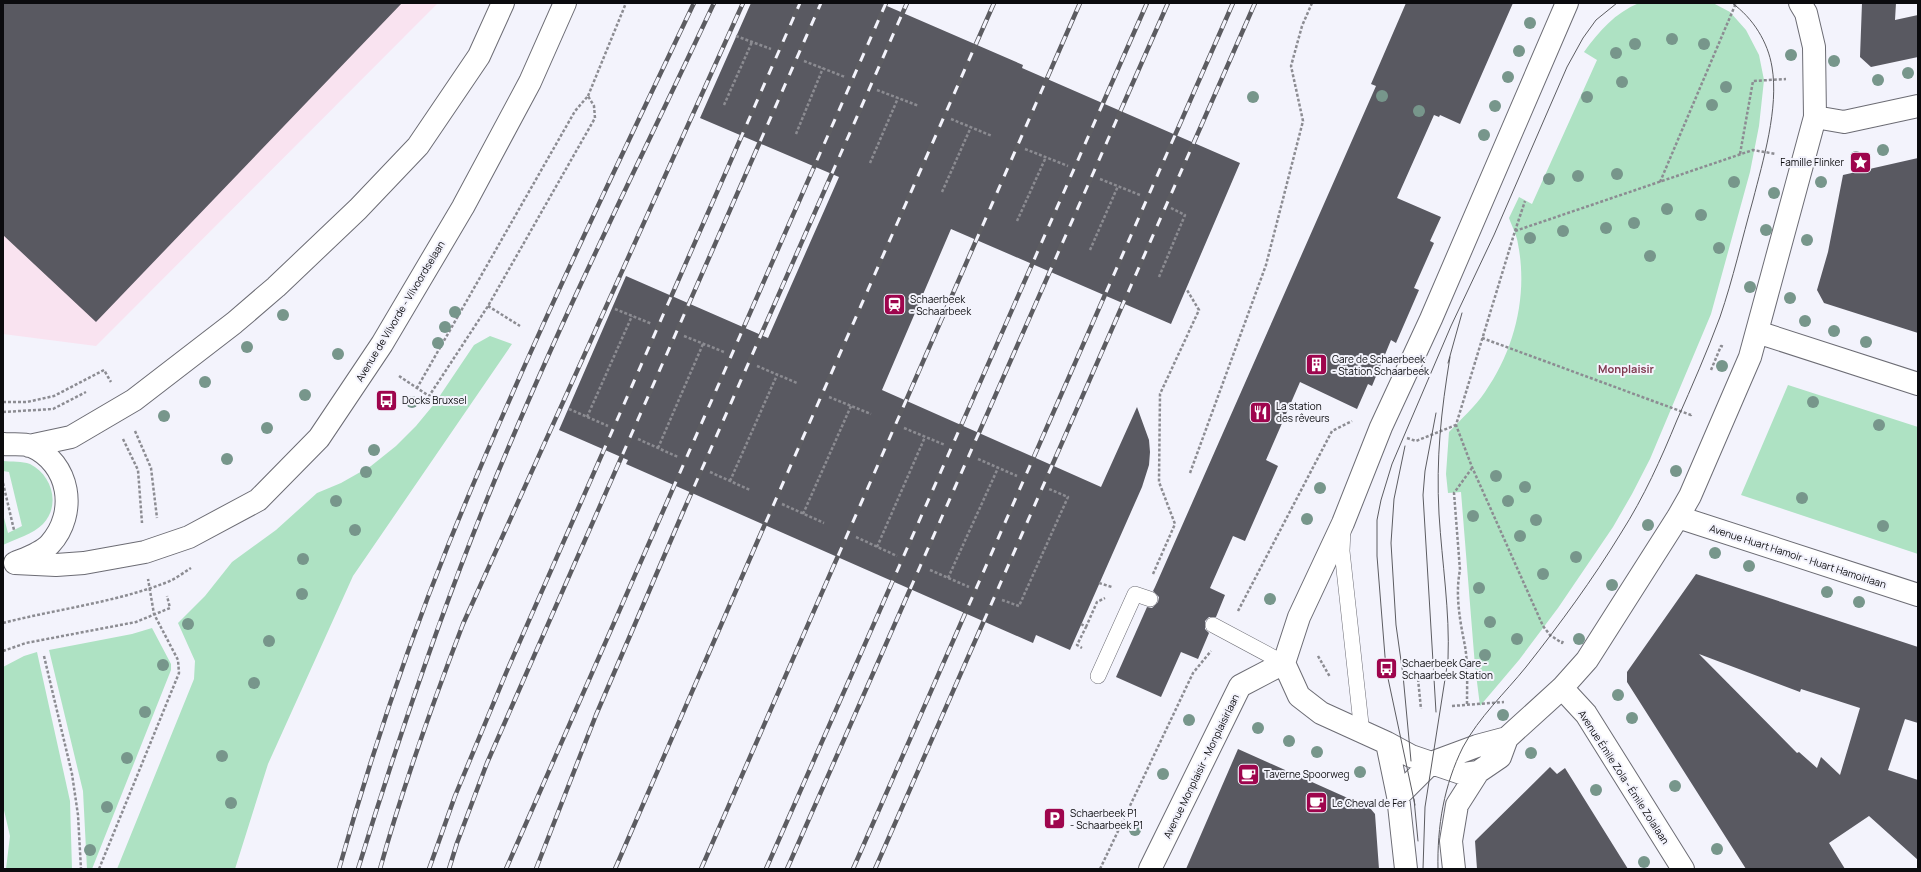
<svg xmlns="http://www.w3.org/2000/svg" width="1921" height="872" viewBox="0 0 1921 872" font-family="Manrope,sans-serif">
	<style>
		.industrial { fill: #f9e3f0 }
		.green { fill: #aee2c3 }
		.building { fill: #595961; fill-rule: evenodd }
		.lines { fill: none; stroke-linecap: round; stroke-linejoin: round }
		.service-casing { stroke: #6c6c74; stroke-width: 16 }
		.minor-casing { stroke: #6c6c74; stroke-width: 24 }
		.primary-casing { stroke: #6c6c74; stroke-width: 24 }
		.path { stroke: #8c8c92; stroke-width: 2.5; stroke-dasharray: 3 2; stroke-linecap: butt }
		.service { stroke: #fff; stroke-width: 15 }
		.minor { stroke: #fff; stroke-width: 22 }
		.primary { stroke: #fff; stroke-width: 22 }
		.tram { stroke: #5c5c61; stroke-width: 1 }
		.rail-casing { stroke: #5c5c61; stroke-width: 4.5 }
		.rail { stroke: #f3f3fc; stroke-width: 3; stroke-dasharray: 9; stroke-linecap: butt }
		.tree { fill: #77968b }
		.labels { text-anchor: middle; dominant-baseline: central; stroke-width: 4; stroke-linejoin: round; paint-order: stroke }
		.poi-label { font-size: 10px; fill: #0b0b0e; stroke: #f3f3fc; text-anchor: start }
		.street-label { font-size: 10px; fill: #0b0b0e; stroke: #f3f3fc }
		.neighbourhood-label { font-size: 11px; font-weight: bold; fill: #7f394e; stroke: #f3f3fc }
	</style>
	<rect width="100%" height="100%" fill="#f3f3fc"/>
	<path class="industrial" d="M 3,3 L 438,3 L 96,346 L 3,334 Z"/>
	<path class="green" d="M 1639,3 L 1713,3 L 1730,12 L 1746,30 L 1759,55 L 1764,80 L 1759,126 L 1750,172 L 1711,314 L 1650,459 L 1632,494 L 1613,527 L 1558,608 L 1519,660 L 1480,706 L 1475,666 L 1461,492 L 1448,493 L 1446,474 L 1449,432 C 1461,419 1475,407 1485,392 C 1515,349 1528,295 1518,244 C 1517,235 1512,227 1509,218 L 1519,197 L 1532,204 L 1597,60 L 1584,52 C 1599,31 1615,13 1639,3 Z
		M 490,336 L 512,344 L 353,576 L 268,764 L 235,869 L 117,869 L 194,679 L 195,661 L 178,623 L 205,596 L 232,562 L 276,530 L 317,493 L 341,483 L 371,466 L 396,446 L 416,426 L 435,403 L 474,345 Z
		M 1788,385 L 1918,427 L 1918,554 L 1741,495 Z
		M 3,461 C 12,462 22,461 30,464 C 52,475 61,505 43,524 C 33,534 16,539 3,545 L 3,514 L 8,533 L 22,526 L 9,472 L 3,471 Z
		M 152,628 L 171,664 L 171,670 L 92,869 L 87,869 L 83,791 L 49,650 L 132,634 Z
		M 37,652 L 70,801 L 72,869 L 6,869 L 10,836 L 3,806 L 3,667 L 24,656 Z"/>
	<path class="building" d="M 3,3 L 402,3 L 96,322 L 3,235 Z
		M 751,3 L 880,3 L 1023,65 L 1022,68 L 1240,163 L 1171,324 L 951,229 L 882,390 L 1101,487 L 1137,407 L 1149,440 L 1150,452 L 1149,465 L 1142,487 L 1070,650 L 1036,635 L 1033,643 L 626,464 L 628,460 L 559,430 L 626,276 L 768,338 L 839,177 L 700,118 Z
		M 1406,3 L 1513,3 L 1460,124 L 1440,115 L 1439,117 L 1434,115 L 1397,198 L 1441,217 L 1430,241 L 1434,243 L 1414,288 L 1419,290 L 1396,343 L 1391,340 L 1372,386 L 1368,384 L 1357,409 L 1300,382 L 1266,460 L 1278,466 L 1245,541 L 1233,536 L 1210,588 L 1225,595 L 1216,617 L 1209,617 L 1205,621 L 1205,629 L 1209,633 L 1198,659 L 1181,652 L 1161,697 L 1116,677 L 1147,607 L 1152,608 L 1158,602 L 1159,597 L 1153,591 L 1155,587 L 1376,86 L 1371,84 Z
		M 1862,3 L 1896,3 L 1895,20 L 1918,15 L 1918,57 L 1871,67 L 1860,57 Z
		M 1918,158 L 1918,333 L 1824,303 L 1817,290 L 1828,252 L 1843,175 Z
		M 1696,574 L 1918,647 L 1918,723 L 1905,719 L 1888,770 L 1918,780 L 1918,860 L 1869,816 L 1829,843 L 1845,869 L 1746,869 L 1627,682 L 1627,672 ZM 1699,654 L 1800,692 L 1801,689 L 1860,708 L 1840,775 L 1821,757 L 1817,768 L 1799,752 L 1797,753 Z
		M 1238,749 L 1370,808 L 1375,814 L 1379,869 L 1186,869 Z
		M 1550,767 L 1557,774 L 1565,768 L 1628,869 L 1477,869 L 1475,841 Z"/>
	<g class="lines">
		<defs>
			<path id="service" d="M 1343,530 L 1342,551 L 1362,733
				M 1213,625 L 1284,663
				M 1098,676 L 1135,594 L 1150,599"/>
			<path id="minor" d="M 1815,117 L 1844,122 L 1918,106
				M 1757,332 L 1918,384
				M 1678,517 L 1918,595
				M 1562,688 L 1586,714 L 1683,869
				M 1387,743 L 1398,796 L 1406,869
				M 1478,772 L 1464,774 L 1411,756 L 1387,743 L 1321,713 L 1299,696 L 1284,663 L 1299,617 L 1343,523 L 1381,427 L 1431,319 L 1567,3
				M 1398,796 L 1431,763 L 1477,746 L 1507,738 L 1562,688 L 1587,660 L 1678,517 L 1690,496 L 1750,357 L 1815,117 L 1814,47 L 1806,13 L 1800,3
				M 1150,869 L 1240,686 L 1284,663
				M 1454,869 L 1451,841 L 1457,805 L 1478,772 L 1500,757 L 1507,738"/>
			<path id="primary" d="M 3,444 C 11,445 23,443 31,446 C 70,463 78,513 50,544 C 42,553 27,558 15,563
				M 29,446 L 71,437 L 134,400 L 234,323 L 276,287 L 358,209 L 418,146 L 479,56 L 503,3
				M 15,563 L 56,565 L 84,563 L 145,552 L 189,537 L 258,500 L 319,438 L 382,344 L 463,207 L 530,82 L 565,3"/>
		</defs>
		<use href="#service" class="service-casing"/>
		<use href="#minor" class="minor-casing"/>
		<use href="#primary" class="primary-casing"/>
		<path class="path" d="M 736,36 L 771,49
			M 804,61 L 845,77
			M 877,90 L 919,106
			M 588,96 L 626,3
			M 724,105 L 752,42
			M 951,119 L 992,136
			M 796,134 L 823,68
			M 1025,149 L 1068,166
			M 1740,154 L 1753,81 L 1786,79
			M 870,163 L 898,98
			M 1100,179 L 1140,195
			M 1660,182 L 1736,3
			M 942,192 L 971,127
			M 1017,221 L 1046,157
			M 1515,231 L 1525,201
			M 1090,250 L 1118,186
			M 1159,277 L 1185,215 L 1171,208
			M 488,306 L 520,326
			M 615,309 L 652,324
			M 684,336 L 724,352
			M 1482,338 L 1691,415 L 1692,413
			M 757,366 L 797,383
			M 1711,370 L 1721,346 L 1724,347
			M 399,376 L 429,396 L 437,384 L 488,306 L 595,118 L 594,106 L 588,96 L 575,111 L 417,388
			M 829,397 L 871,414
			M 3,402 L 27,402 L 54,396 L 104,370 L 111,382
			M 569,409 L 608,426
			M 3,412 L 53,409 L 86,392
			M 587,417 L 632,316
			M 904,428 L 945,445
			M 135,431 L 151,468 L 157,518
			M 1407,438 L 1416,441 L 1456,425
			M 123,439 L 138,470 L 142,523
			M 638,439 L 678,457
			M 658,448 L 703,344
			M 978,459 L 1017,476
			M 710,472 L 750,490
			M 1190,473 L 1266,265 L 1303,121 L 1291,66 L 1302,26 L 1312,3
			M 730,481 L 777,375
			M 3,483 L 14,530
			M 782,504 L 824,523
			M 803,514 L 851,406
			M 856,537 L 897,556
			M 877,547 L 925,437
			M 930,570 L 969,587
			M 1153,574 L 1175,524 L 1159,482 L 1160,394 L 1199,310 L 1187,290
			M 948,578 L 998,468
			M 1099,583 L 1112,587
			M 1002,600 L 1019,606 L 1068,497 L 1049,489
			M 1238,611 L 1332,431 L 1352,421
			M 3,623 C 57,609 112,603 165,583 C 174,580 183,573 191,568
			M 1081,624 L 1086,627 L 1077,645 L 1082,648
			M 1086,627 L 1097,602 L 1105,598
			M 1563,641 L 1562,643 L 1550,635 L 1543,626 L 1472,467 L 1456,425 L 1515,231 L 1753,150 L 1776,154
			M 3,651 L 26,643 L 136,622 L 170,608 L 167,596
			M 44,656 L 72,774 L 78,815 L 81,869
			M 1318,656 L 1330,677
			M 1418,679 L 1421,709
			M 1467,704 C 1467,685 1468,664 1465,646 C 1460,621 1455,595 1460,570 L 1454,493 L 1472,468
			M 1452,706 L 1504,702
			M 99,869 L 179,673 L 178,660 L 154,614 L 148,579
			M 1100,869 L 1193,673 L 1211,651"/>
		<use href="#service" class="service"/>
		<use href="#minor" class="minor"/>
		<use href="#primary" class="primary"/>
		<path class="tram" d="M 1448,363 L 1462,313
			M 1405,446 L 1394,499 L 1391,543 L 1396,625 L 1403,675 L 1411,761
			M 1436,712 L 1423,495 L 1425,471 L 1436,413
			M 1414,799 L 1418,841
			M 1415,805 L 1386,669 L 1377,556 L 1377,520 L 1381,500 L 1392,464 L 1451,326 L 1494,235 L 1567,67 L 1583,38 L 1596,20 L 1617,3
			M 1423,869 L 1425,807 L 1448,660 C 1450,611 1442,563 1439,514 C 1436,458 1441,412 1450,357
			M 1438,869 C 1437,826 1444,785 1463,747 C 1479,717 1505,693 1526,667 C 1560,624 1593,579 1621,533 C 1644,497 1661,459 1677,420 C 1692,386 1707,352 1720,317 C 1733,279 1742,239 1753,200 C 1763,161 1779,108 1772,67 C 1768,42 1753,18 1732,3"/>
		<defs>
			<path id="rail" d="M 339,869 C 370,759 406,650 449,543 C 523,360 609,182 694,3
				M 358,869 C 403,723 452,579 512,439 C 574,292 646,148 714,3
				M 380,869 C 403,786 432,705 463,624 L 743,3
				M 429,869 L 455,796 L 506,673 L 800,3
				M 449,869 L 457,843 L 487,763 L 821,3
				M 506,869 L 886,3
				M 536,869 L 596,715 L 683,512 L 907,3
				M 615,869 L 758,540 L 994,3
				M 701,869 L 1080,3
				M 766,869 L 1147,3
				M 787,869 L 1168,3
				M 853,869 L 1233,3
				M 875,869 L 1255,3"/>
		</defs>
		<use href="#rail" class="rail-casing"/>
		<use href="#rail" class="rail"/>
	</g>
	<g class="tree">
		<circle cx="1530" cy="23" r="6"/>
		<circle cx="1672" cy="39" r="6"/>
		<circle cx="1635" cy="44" r="6"/>
		<circle cx="1704" cy="44" r="6"/>
		<circle cx="1519" cy="51" r="6"/>
		<circle cx="1616" cy="53" r="6"/>
		<circle cx="1791" cy="55" r="6"/>
		<circle cx="1834" cy="61" r="6"/>
		<circle cx="1908" cy="73" r="6"/>
		<circle cx="1508" cy="77" r="6"/>
		<circle cx="1878" cy="80" r="6"/>
		<circle cx="1622" cy="82" r="6"/>
		<circle cx="1726" cy="87" r="6"/>
		<circle cx="1382" cy="96" r="6"/>
		<circle cx="1253" cy="97" r="6"/>
		<circle cx="1587" cy="97" r="6"/>
		<circle cx="1712" cy="105" r="6"/>
		<circle cx="1495" cy="106" r="6"/>
		<circle cx="1419" cy="111" r="6"/>
		<circle cx="1484" cy="135" r="6"/>
		<circle cx="1883" cy="150" r="6"/>
		<circle cx="1856" cy="157" r="6"/>
		<circle cx="1617" cy="174" r="6"/>
		<circle cx="1578" cy="176" r="6"/>
		<circle cx="1549" cy="179" r="6"/>
		<circle cx="1734" cy="182" r="6"/>
		<circle cx="1821" cy="182" r="6"/>
		<circle cx="1774" cy="193" r="6"/>
		<circle cx="1667" cy="209" r="6"/>
		<circle cx="1701" cy="215" r="6"/>
		<circle cx="1634" cy="223" r="6"/>
		<circle cx="1606" cy="228" r="6"/>
		<circle cx="1766" cy="230" r="6"/>
		<circle cx="1563" cy="231" r="6"/>
		<circle cx="1530" cy="238" r="6"/>
		<circle cx="1807" cy="240" r="6"/>
		<circle cx="1719" cy="248" r="6"/>
		<circle cx="1650" cy="256" r="6"/>
		<circle cx="1750" cy="287" r="6"/>
		<circle cx="1790" cy="298" r="6"/>
		<circle cx="455" cy="312" r="6"/>
		<circle cx="283" cy="315" r="6"/>
		<circle cx="1805" cy="321" r="6"/>
		<circle cx="445" cy="327" r="6"/>
		<circle cx="1834" cy="331" r="6"/>
		<circle cx="1866" cy="342" r="6"/>
		<circle cx="438" cy="343" r="6"/>
		<circle cx="247" cy="347" r="6"/>
		<circle cx="338" cy="354" r="6"/>
		<circle cx="1722" cy="366" r="6"/>
		<circle cx="205" cy="382" r="6"/>
		<circle cx="305" cy="395" r="6"/>
		<circle cx="412" cy="402" r="6"/>
		<circle cx="1813" cy="402" r="6"/>
		<circle cx="164" cy="416" r="6"/>
		<circle cx="1879" cy="425" r="6"/>
		<circle cx="267" cy="428" r="6"/>
		<circle cx="374" cy="450" r="6"/>
		<circle cx="227" cy="459" r="6"/>
		<circle cx="1676" cy="471" r="6"/>
		<circle cx="366" cy="472" r="6"/>
		<circle cx="1496" cy="476" r="6"/>
		<circle cx="1525" cy="487" r="6"/>
		<circle cx="1320" cy="488" r="6"/>
		<circle cx="1802" cy="498" r="6"/>
		<circle cx="336" cy="501" r="6"/>
		<circle cx="1508" cy="501" r="6"/>
		<circle cx="1473" cy="516" r="6"/>
		<circle cx="1307" cy="519" r="6"/>
		<circle cx="1536" cy="520" r="6"/>
		<circle cx="1648" cy="525" r="6"/>
		<circle cx="1883" cy="526" r="6"/>
		<circle cx="355" cy="530" r="6"/>
		<circle cx="1520" cy="536" r="6"/>
		<circle cx="1715" cy="553" r="6"/>
		<circle cx="1576" cy="557" r="6"/>
		<circle cx="303" cy="559" r="6"/>
		<circle cx="1749" cy="566" r="6"/>
		<circle cx="1543" cy="574" r="6"/>
		<circle cx="1612" cy="585" r="6"/>
		<circle cx="1479" cy="588" r="6"/>
		<circle cx="1827" cy="592" r="6"/>
		<circle cx="302" cy="594" r="6"/>
		<circle cx="1270" cy="599" r="6"/>
		<circle cx="1859" cy="602" r="6"/>
		<circle cx="1490" cy="622" r="6"/>
		<circle cx="188" cy="624" r="6"/>
		<circle cx="1517" cy="639" r="6"/>
		<circle cx="1579" cy="639" r="6"/>
		<circle cx="269" cy="641" r="6"/>
		<circle cx="1485" cy="655" r="6"/>
		<circle cx="163" cy="665" r="6"/>
		<circle cx="254" cy="683" r="6"/>
		<circle cx="1618" cy="695" r="6"/>
		<circle cx="145" cy="712" r="6"/>
		<circle cx="1503" cy="715" r="6"/>
		<circle cx="1632" cy="718" r="6"/>
		<circle cx="1189" cy="720" r="6"/>
		<circle cx="1258" cy="728" r="6"/>
		<circle cx="1289" cy="741" r="6"/>
		<circle cx="1317" cy="752" r="6"/>
		<circle cx="1531" cy="753" r="6"/>
		<circle cx="222" cy="756" r="6"/>
		<circle cx="127" cy="758" r="6"/>
		<circle cx="1360" cy="772" r="6"/>
		<circle cx="1163" cy="774" r="6"/>
		<circle cx="1675" cy="786" r="6"/>
		<circle cx="1596" cy="790" r="6"/>
		<circle cx="231" cy="803" r="6"/>
		<circle cx="107" cy="807" r="6"/>
		<circle cx="1135" cy="830" r="6"/>
		<circle cx="1717" cy="849" r="6"/>
		<circle cx="90" cy="850" r="6"/>
		<circle cx="1644" cy="862" r="6"/>
	</g>
	<defs>
		<symbol id="sight-square" viewBox="-11 -11 22 22"><rect x="-9" y="-9" width="18" height="18" rx="4" fill="#9e054d" stroke="#f3f3fc"/><path d="M0-6L1.8-2.2L6-1.7L2.9 1.2L3.7 5.4L0 3.3L-3.7 5.4L-2.9 1.2L-6-1.7L-1.8-2.2Z" fill="#fff"/></symbol>
		<symbol id="station-square" viewBox="-11 -11 22 22"><rect x="-9" y="-9" width="18" height="18" rx="4" fill="#9e054d" stroke="#f3f3fc"/><path d="M-3-6H3Q5-6 5-4V2Q5 4 3 4L4.5 6H3L1.5 4h-3L-3 6H-4.5L-3 4Q-5 4-5 2V-4Q-5-6-3-6ZM-3.5-4v3h7v-3ZM-3.5 1v1.5H-2V1ZM2 1v1.5H3.5V1Z" fill="#fff"/></symbol>
		<symbol id="building-square" viewBox="-11 -11 22 22"><rect x="-9" y="-9" width="18" height="18" rx="4" fill="#9e054d" stroke="#f3f3fc"/><path d="M-4-6H4V6H1V3H-1V6H-4ZM-2.5-4.3h1.7v1.8h-1.7ZM.8-4.3h1.7v1.8H.8ZM-2.5-1h1.7V.8h-1.7ZM.8-1h1.7V.8H.8Z" fill="#fff"/></symbol>
		<symbol id="bus-square" viewBox="-11 -11 22 22"><rect x="-9" y="-9" width="18" height="18" rx="4" fill="#9e054d" stroke="#f3f3fc"/><path d="M-5-6H5V4H4V6H2V4H-2V6H-4V4H-5ZM-3.5-4V0h7V-4ZM-3.5 1.2v1.5H-2V1.2ZM2 1.2v1.5H3.5V1.2Z" fill="#fff"/></symbol>
		<symbol id="restaurant-square" viewBox="-11 -11 22 22"><rect x="-9" y="-9" width="18" height="18" rx="4" fill="#9e054d" stroke="#f3f3fc"/><path d="M-5-6h1v4h1v-4h1v4h1v-4h1v5L-1.5 .5V6h-2V.5L-5-1ZM5-6V6H3V1.5H1.5Q1.5-4 5-6Z" fill="#fff"/></symbol>
		<symbol id="cafe-square" viewBox="-11 -11 22 22"><rect x="-9" y="-9" width="18" height="18" rx="4" fill="#9e054d" stroke="#f3f3fc"/><path d="M-5.5-4.5H6V0H3Q3 3.5 0 3.5H-2.5Q-5.5 3.5-5.5 0ZM3-3.2v2h1.7v-2ZM-6 4.5H4V6H-6Z" fill="#fff"/></symbol>
		<symbol id="parking-square" viewBox="-11 -11 22 22"><rect x="-9" y="-9" width="18" height="18" rx="4" fill="#9e054d" stroke="#f3f3fc"/><path d="M-3.5-5.5H1a3.5 3.5 0 0 1 0 7H-1V5.5H-3.5ZM-1-3.4V-.6H.8a1.4 1.4 0 0 0 0-2.8Z" fill="#fff"/></symbol>
	</defs>
	<g fill-rule="evenodd">
		<use href="#sight-square" x="1848" y="150" width="25" height="25"/>
		<use href="#station-square" x="882" y="292" width="25" height="25"/>
		<use href="#building-square" x="1304" y="352" width="25" height="25"/>
		<use href="#bus-square" x="374" y="388" width="25" height="25"/>
		<use href="#restaurant-square" x="1248" y="400" width="25" height="25"/>
		<use href="#bus-square" x="1374" y="656" width="25" height="25"/>
		<use href="#cafe-square" x="1236" y="762" width="25" height="25"/>
		<use href="#cafe-square" x="1304" y="790" width="25" height="25"/>
		<use href="#parking-square" x="1042" y="806" width="25" height="25"/>
	</g>
	<g class="labels">
		<g class="poi-label">
			<text x="1844" y="162" text-anchor="end">Famille Flinker</text>
			<text x="910" y="299">Schaerbeek<tspan x="910" dy="12">- Schaarbeek</tspan></text>
			<text x="1332" y="359">Gare de Schaerbeek<tspan x="1332" dy="12">- Station Schaarbeek</tspan></text>
			<text x="402" y="400">Docks Bruxsel</text>
			<text x="1276" y="406">La station<tspan x="1276" dy="12">des rêveurs</tspan></text>
			<text x="1402" y="663">Schaerbeek Gare -<tspan x="1402" dy="12">Schaarbeek Station</tspan></text>
			<text x="1264" y="774">Taverne Spoorweg</text>
			<text x="1332" y="803">Le Cheval de Fer</text>
			<text x="1070" y="813">Schaerbeek P1<tspan x="1070" dy="12">- Schaarbeek P1</tspan></text>
		</g>
		<g class="street-label">
			<text transform="translate(400 311) rotate(-59)">Avenue de Vilvorde - Vilvoordselaan</text>
			<text transform="translate(1798 556) rotate(18)">Avenue Huart Hamoir - Huart Hamoirlaan</text>
			<text transform="translate(1201 766) rotate(-64)">Avenue Monplaisir - Monplaisirlaan</text>
			<text transform="translate(1624 777) rotate(57)">Avenue Émile Zola - Émile Zolalaan</text>
		</g>
		<g class="neighbourhood-label">
			<text x="1626" y="368">Monplaisir</text>
		</g>
	</g>
	<rect width="1921" height="872" fill="none" stroke="#0b0b0e" stroke-width="8"/>
</svg>
